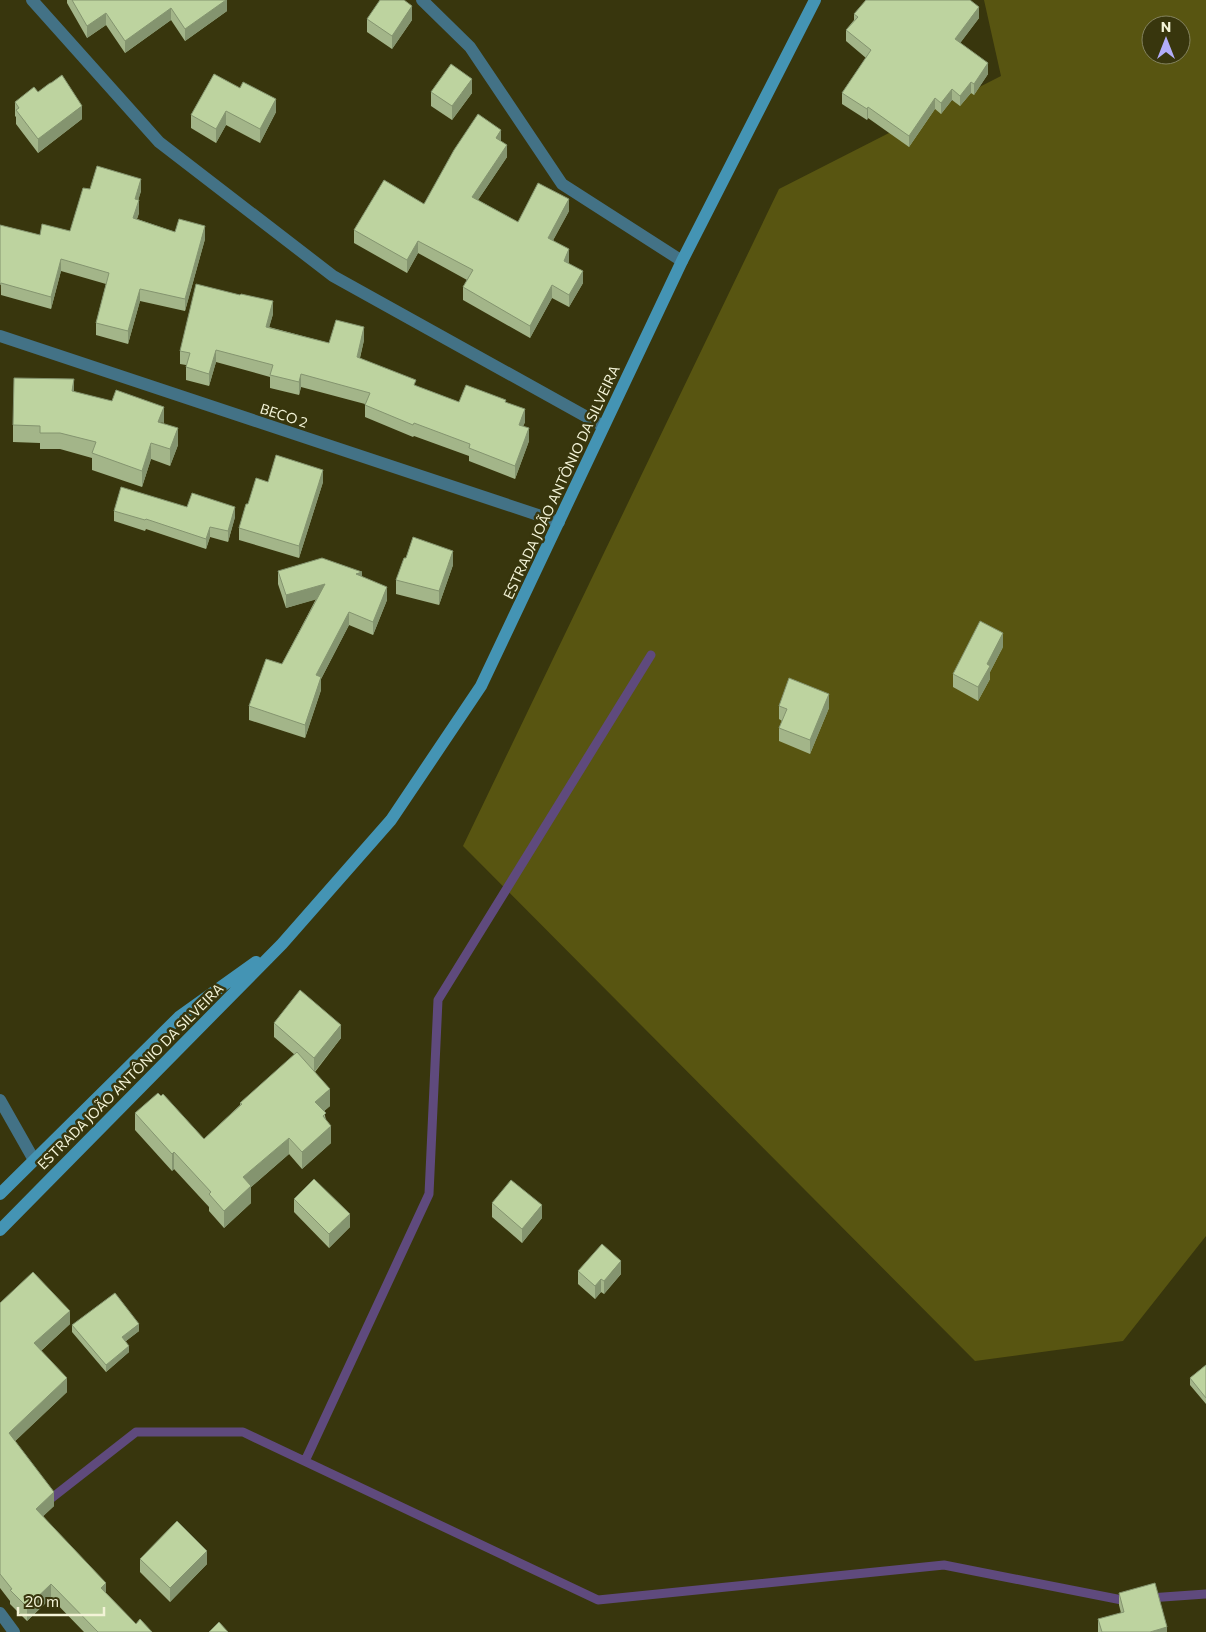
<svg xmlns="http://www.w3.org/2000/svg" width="1206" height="1632" viewBox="0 0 1206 1632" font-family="Commissioner,sans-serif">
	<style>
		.green { fill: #585511; fill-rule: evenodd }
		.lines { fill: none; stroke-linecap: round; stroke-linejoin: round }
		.stream { stroke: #5f4a7d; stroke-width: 9 }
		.service { stroke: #437286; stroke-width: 12 }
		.minor { stroke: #437286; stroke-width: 12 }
		.secondary { stroke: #4494b4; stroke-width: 12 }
		.wall { fill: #a3b589 }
		.shaded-wall { fill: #84946f }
		.building { fill: #bdd39f; stroke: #84946f }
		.labels { text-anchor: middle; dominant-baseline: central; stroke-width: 5; stroke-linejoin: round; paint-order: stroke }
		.street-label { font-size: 14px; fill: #f3f3d7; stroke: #38360d }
	</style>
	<rect width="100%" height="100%" fill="#38360d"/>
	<path class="green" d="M 984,0 L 1206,0 L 1206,1236 L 1123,1341 L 975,1361 L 463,846 L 779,189 L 1001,76 ZM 1151,25 L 1181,25 L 1181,55 L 1151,55 Z"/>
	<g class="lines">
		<path class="stream" d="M 305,1461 L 429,1194 L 438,1000 L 651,655
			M 44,1504 L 136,1432 L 243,1432 L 598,1600 L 944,1565 L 1122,1600 L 1128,1600
			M 1149,1598 L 1206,1594"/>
		<path class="service" d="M 0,1100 L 34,1160"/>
		<path class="minor" d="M 32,0 L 159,142 L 333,276 L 603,426
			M 422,0 L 470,47 L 562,184 L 682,261
			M 0,336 L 559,522
			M 0,1613 L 14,1632"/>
		<path class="secondary" d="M 0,1194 L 179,1017 L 256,962
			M 0,1230 L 282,944 L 391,820 L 481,686 L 682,261 L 815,0"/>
	</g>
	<path class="wall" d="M 67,0 L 227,0 L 227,11 L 185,41 L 171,20 L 125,53 L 106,25 L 87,38 L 67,3 Z
		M 854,14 L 979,18 L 960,43 L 988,74 L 974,95 L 971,93 L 960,106 L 952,100 L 941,114 L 935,109 L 909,147 L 868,118 L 867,120 L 842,104 L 842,93 L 866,58 L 846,41 L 846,30 L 854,20 Z
		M 367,19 L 412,20 L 392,49 L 367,32 Z
		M 214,74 L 276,112 L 260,143 L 226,125 L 216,143 L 191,128 L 191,115 Z
		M 38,92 L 82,119 L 38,153 L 16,124 L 16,117 L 15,116 L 15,102 Z
		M 431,92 L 472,93 L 452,120 L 431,106 Z
		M 501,142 L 507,157 L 478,200 L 518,222 L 569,211 L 553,240 L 569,262 L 568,263 L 583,283 L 569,307 L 552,298 L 530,338 L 463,300 L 463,287 L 467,280 L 418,253 L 407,273 L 354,243 L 354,230 L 424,204 Z
		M 90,189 L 141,191 L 138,200 L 139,213 L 137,219 L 175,232 L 205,239 L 185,311 L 140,301 L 128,344 L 96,335 L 96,323 L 106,284 L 61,271 L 51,309 L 1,295 L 0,225 L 40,235 L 70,231 Z
		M 240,295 L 273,314 L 269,327 L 329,343 L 364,340 L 360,358 L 416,386 L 459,402 L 506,402 L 525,422 L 523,426 L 529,441 L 515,479 L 469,461 L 469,456 L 414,436 L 413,437 L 365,417 L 365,404 L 301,387 L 299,395 L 270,388 L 270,377 L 216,362 L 209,386 L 186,380 L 186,365 L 180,364 L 180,351 Z
		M 74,392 L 163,424 L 178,445 L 170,466 L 151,459 L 142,487 L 92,470 L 92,458 L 60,449 L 40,449 L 40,443 L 13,442 L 13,425 Z
		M 268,482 L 323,482 L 299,558 L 239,540 L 239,528 L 248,504 Z
		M 187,507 L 235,517 L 228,542 L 210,537 L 206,549 L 146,529 L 145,531 L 114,521 L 114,511 Z
		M 406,558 L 453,565 L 439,605 L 396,594 L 396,580 Z
		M 278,571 L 362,577 L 387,600 L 373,635 L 349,625 L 321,679 L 321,690 L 305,738 L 249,720 L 249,706 L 282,664 L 316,599 L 286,608 L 278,584 Z
		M 1003,647 L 990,672 L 990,679 L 978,701 L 953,687 L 953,674 Z
		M 779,706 L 829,708 L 810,754 L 779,741 L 779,728 L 782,721 L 779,719 Z
		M 274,1023 L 341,1038 L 315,1072 L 330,1106 L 324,1111 L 331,1143 L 302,1169 L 289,1154 L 251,1187 L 251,1203 L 224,1228 L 209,1211 L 209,1207 L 174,1169 L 172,1171 L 135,1130 L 135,1113 L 204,1139 L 240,1105 L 240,1103 L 295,1055 L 274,1037 Z
		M 294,1199 L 350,1227 L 329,1248 L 294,1212 Z
		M 492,1203 L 542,1218 L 522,1243 L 492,1217 Z
		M 578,1271 L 621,1274 L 604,1294 L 601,1292 L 595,1299 L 578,1284 Z
		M 0,1303 L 70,1324 L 41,1351 L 67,1392 L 15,1441 L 54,1506 L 43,1516 L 106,1593 L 136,1624 L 152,1632 L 84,1632 L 51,1598 L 27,1621 L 10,1604 L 10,1601 L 0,1588 Z
		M 72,1325 L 139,1331 L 126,1341 L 129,1352 L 106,1372 L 72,1332 Z
		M 1206,1365 L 1206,1404 L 1190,1385 L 1190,1378 Z
		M 140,1559 L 207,1564 L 170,1602 L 140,1572 Z
		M 1119,1593 L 1167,1632 L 1098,1632 L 1098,1619 L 1121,1613 L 1119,1605 Z"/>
	<path class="shaded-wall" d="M 226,0 L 227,0 L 227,11 L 185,41 L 185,29 Z
		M 412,6 L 412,20 L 392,49 L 392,36 Z
		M 979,7 L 979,18 L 955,50 L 955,39 Z
		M 171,8 L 171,20 L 125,53 L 125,41 Z
		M 106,13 L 106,25 L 87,38 L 87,26 Z
		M 988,63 L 988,74 L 974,95 L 974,84 Z
		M 472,79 L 472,93 L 452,120 L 452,106 Z
		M 971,82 L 971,93 L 960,106 L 960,96 Z
		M 952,89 L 952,100 L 941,114 L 941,103 Z
		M 935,98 L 935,109 L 909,147 L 909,136 Z
		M 276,99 L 276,112 L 260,143 L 260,129 Z
		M 82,106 L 82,119 L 38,153 L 38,139 Z
		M 868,107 L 868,118 L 867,120 L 867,109 Z
		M 226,111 L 226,125 L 216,143 L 216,129 Z
		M 501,130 L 501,142 L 496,138 Z
		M 507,145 L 507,157 L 472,209 L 472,197 Z
		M 141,179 L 141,191 L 135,211 L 135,199 Z
		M 569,199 L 569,211 L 548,250 L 548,238 Z
		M 139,200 L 139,213 L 133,230 L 133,218 Z
		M 205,226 L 205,239 L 185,311 L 185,299 Z
		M 418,241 L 418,253 L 407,273 L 407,260 Z
		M 569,249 L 569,262 L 564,273 L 564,261 Z
		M 61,259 L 61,271 L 51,309 L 51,297 Z
		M 583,271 L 583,283 L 569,307 L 569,295 Z
		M 552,285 L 552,298 L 530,338 L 530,326 Z
		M 140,289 L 140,301 L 128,344 L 128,331 Z
		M 273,301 L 273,314 L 266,339 L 266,327 Z
		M 364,327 L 364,340 L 357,370 L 357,357 Z
		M 216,350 L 216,362 L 209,386 L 209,374 Z
		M 301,374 L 301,387 L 299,395 L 299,382 Z
		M 74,379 L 74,396 L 72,391 Z
		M 164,407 L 164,423 L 158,422 Z
		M 525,409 L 525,422 L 519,437 L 519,425 Z
		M 178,428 L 178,445 L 170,466 L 170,449 Z
		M 529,428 L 529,441 L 515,479 L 515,466 Z
		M 151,443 L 151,459 L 142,487 L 142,471 Z
		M 323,470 L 323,482 L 299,558 L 299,546 Z
		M 235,507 L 235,517 L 228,542 L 228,531 Z
		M 210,527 L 210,537 L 206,549 L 206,539 Z
		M 453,551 L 453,565 L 439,605 L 439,591 Z
		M 362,572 L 362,585 L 356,574 Z
		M 325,584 L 325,597 L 286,608 L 286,595 Z
		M 387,587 L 387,600 L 373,635 L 373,622 Z
		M 349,612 L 349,625 L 321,679 L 321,690 L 305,738 L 305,725 L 316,675 Z
		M 1003,633 L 1003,647 L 990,672 L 990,679 L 978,701 L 978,687 L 987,664 Z
		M 829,694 L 829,708 L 810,754 L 810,740 Z
		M 341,1025 L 341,1038 L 314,1072 L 314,1058 Z
		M 330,1089 L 330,1106 L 315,1119 L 315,1102 Z
		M 331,1126 L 331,1143 L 302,1169 L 302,1152 Z
		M 289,1138 L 289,1154 L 251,1187 L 251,1203 L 224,1228 L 224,1211 L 243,1177 Z
		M 174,1152 L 174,1169 L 172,1171 L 172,1154 Z
		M 542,1205 L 542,1218 L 522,1243 L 522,1229 Z
		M 350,1214 L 350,1227 L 329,1248 L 329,1234 Z
		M 621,1261 L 621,1274 L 604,1294 L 604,1281 Z
		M 601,1279 L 601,1292 L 595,1299 L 595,1286 Z
		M 70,1311 L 70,1324 L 34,1357 L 34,1343 Z
		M 139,1324 L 139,1331 L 122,1344 L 122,1337 Z
		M 129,1346 L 129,1352 L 106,1372 L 106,1365 Z
		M 67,1378 L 67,1392 L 9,1447 L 9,1433 Z
		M 54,1492 L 54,1506 L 36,1523 L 36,1509 Z
		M 207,1551 L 207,1564 L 170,1602 L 170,1588 Z
		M 106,1583 L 106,1597 L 101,1588 Z
		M 51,1584 L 51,1598 L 27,1621 L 27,1607 Z
		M 1167,1627 L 1167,1632 L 1150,1632 Z"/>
	<path class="building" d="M 72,0 L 226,0 L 185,29 L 171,8 L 125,41 L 106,13 L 87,26 Z
		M 380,0 L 404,0 L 412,6 L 392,36 L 367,19 Z
		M 866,0 L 970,0 L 979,7 L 955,39 L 988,63 L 974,84 L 971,82 L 960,96 L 952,89 L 941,103 L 935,98 L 909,136 L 868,107 L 867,109 L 842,93 L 871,50 L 846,30 L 858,17 L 854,14 Z
		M 451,64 L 472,79 L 452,106 L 431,92 Z
		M 214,74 L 240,88 L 243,82 L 276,99 L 260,129 L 226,111 L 216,129 L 191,115 Z
		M 62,75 L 82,106 L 38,139 L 16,110 L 19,108 L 15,102 L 34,87 L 38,92 L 50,83 L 51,83 Z
		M 478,114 L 501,130 L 496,138 L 507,145 L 472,197 L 518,222 L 538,183 L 569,199 L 548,238 L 569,249 L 564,261 L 583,271 L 569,295 L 552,285 L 530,326 L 463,287 L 473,270 L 418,241 L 407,260 L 354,230 L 384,180 L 424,204 L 454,150 Z
		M 97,166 L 141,179 L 135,199 L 139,200 L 133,218 L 175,232 L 179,219 L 205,226 L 185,299 L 140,289 L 128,331 L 96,323 L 109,273 L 61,259 L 51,297 L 1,283 L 0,285 L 0,225 L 40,235 L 42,224 L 70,231 L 83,188 L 90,189 Z
		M 196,284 L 240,295 L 241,294 L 273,301 L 266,327 L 329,343 L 336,320 L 364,327 L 357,357 L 416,380 L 414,385 L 459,402 L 466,385 L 506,400 L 505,402 L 525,409 L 519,425 L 529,428 L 515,466 L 469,448 L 470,444 L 414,423 L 413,425 L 365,405 L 370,393 L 301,374 L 299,382 L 270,375 L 273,365 L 216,350 L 209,374 L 186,367 L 190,353 L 180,351 Z
		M 14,378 L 74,379 L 72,391 L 112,401 L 116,390 L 164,407 L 158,422 L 178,428 L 170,449 L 151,443 L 142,471 L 92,453 L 96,442 L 60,433 L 40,433 L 40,426 L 13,425 Z
		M 276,455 L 323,470 L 299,546 L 239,528 L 246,504 L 248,504 L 256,478 L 268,482 Z
		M 121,487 L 187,507 L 192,493 L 235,507 L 228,531 L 210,527 L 206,539 L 146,519 L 145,520 L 114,511 Z
		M 413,537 L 453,551 L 439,591 L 396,580 L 404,558 L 406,558 Z
		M 322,558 L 362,572 L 356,574 L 387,587 L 373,622 L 349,612 L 316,675 L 321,677 L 305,725 L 249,706 L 266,659 L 282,664 L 325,584 L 286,595 L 278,571 Z
		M 980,621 L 1003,633 L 987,664 L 990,666 L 978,687 L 953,674 Z
		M 789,678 L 829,694 L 810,740 L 779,728 L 787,709 L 779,706 Z
		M 300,990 L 341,1025 L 314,1058 L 274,1023 Z
		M 297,1052 L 330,1089 L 315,1102 L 326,1113 L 323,1116 L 331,1126 L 302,1152 L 289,1138 L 243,1177 L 251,1186 L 224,1211 L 209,1194 L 211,1192 L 174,1152 L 172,1154 L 135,1113 L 158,1093 L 161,1096 L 163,1094 L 204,1139 L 242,1104 L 240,1103 Z
		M 314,1179 L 350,1214 L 329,1234 L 294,1199 Z
		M 511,1180 L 542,1205 L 522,1229 L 492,1203 Z
		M 602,1244 L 621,1261 L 604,1281 L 601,1279 L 595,1286 L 578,1271 Z
		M 33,1272 L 70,1311 L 34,1343 L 67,1378 L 9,1433 L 54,1492 L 36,1509 L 106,1583 L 101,1588 L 136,1624 L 140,1619 L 152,1632 L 98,1632 L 51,1584 L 27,1607 L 10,1590 L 12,1589 L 0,1574 L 0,1303 Z
		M 115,1293 L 139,1324 L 122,1337 L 129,1346 L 106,1365 L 72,1325 Z
		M 1206,1365 L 1206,1398 L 1190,1378 Z
		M 177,1521 L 207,1551 L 170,1588 L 140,1559 Z
		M 1155,1583 L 1167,1627 L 1150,1632 L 1102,1632 L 1098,1619 L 1124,1612 L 1119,1593 Z
		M 219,1622 L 228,1632 L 209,1632 Z"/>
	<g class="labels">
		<g class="street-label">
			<text transform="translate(284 415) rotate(18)">BECO 2</text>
			<text transform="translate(561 482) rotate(-65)">ESTRADA JOÃO ANTÔNIO DA SILVEIRA</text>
			<text transform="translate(130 1076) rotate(-45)">ESTRADA JOÃO ANTÔNIO DA SILVEIRA</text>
		</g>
	</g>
	<g transform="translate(1166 40)"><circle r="24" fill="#38360d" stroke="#83825e"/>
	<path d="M0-4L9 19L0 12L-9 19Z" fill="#b2adf9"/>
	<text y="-8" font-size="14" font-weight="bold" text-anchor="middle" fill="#f3f3d7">N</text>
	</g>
	<path d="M18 1607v8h86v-8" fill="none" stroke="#f3f3d7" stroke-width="2.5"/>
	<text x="25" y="1607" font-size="15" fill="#f3f3d7" stroke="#38360d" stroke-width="4" paint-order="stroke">20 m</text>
</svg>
